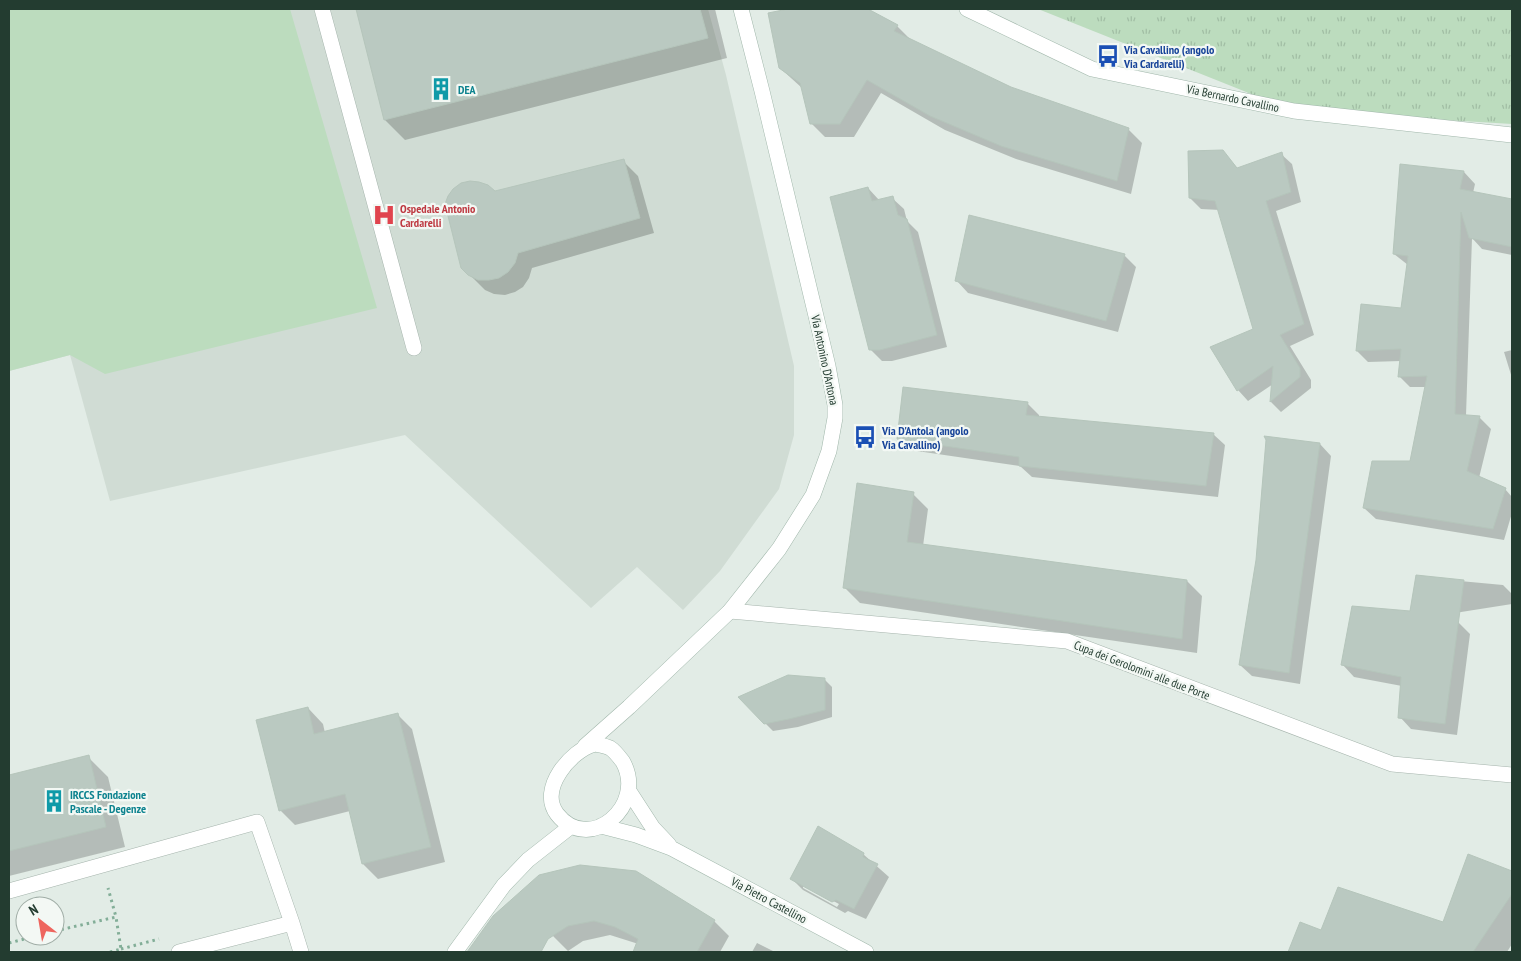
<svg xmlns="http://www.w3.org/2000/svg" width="1521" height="961" viewBox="0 0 1521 961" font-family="'PT Sans Narrow',sans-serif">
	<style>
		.built { fill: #d0dcd4 }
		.grass { fill: url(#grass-tufts) }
		.green { fill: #bcdcbe }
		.shadow { fill: #0003; fill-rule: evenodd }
		.building { fill: #bac9c1; stroke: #b5c5bb }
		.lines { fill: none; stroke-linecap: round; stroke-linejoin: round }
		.lane-casing { stroke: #a5b4ac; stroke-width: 16 }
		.street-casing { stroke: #a5b4ac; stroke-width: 16 }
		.secondary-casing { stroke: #a1b7ab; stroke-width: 16 }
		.path { stroke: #83ae98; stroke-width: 3; stroke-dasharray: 2.5 4; stroke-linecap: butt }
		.lane { stroke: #fff; stroke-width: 15 }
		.street { stroke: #fff; stroke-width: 15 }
		.secondary { stroke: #fff; stroke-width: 15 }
		.labels { text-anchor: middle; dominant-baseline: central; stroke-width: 4.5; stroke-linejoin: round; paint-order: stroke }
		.transit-label { font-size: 12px; font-weight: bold; fill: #164399; stroke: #f3f8f4; text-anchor: start }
		.culture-label { font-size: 12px; font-weight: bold; fill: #0d838f; stroke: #f3f8f4; text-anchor: start }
		.street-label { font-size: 12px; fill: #233c30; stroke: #f3f8f4 }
		.health-label { font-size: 12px; font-weight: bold; fill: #be3a42; stroke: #f3f8f4; text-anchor: start }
	</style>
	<defs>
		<pattern id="grass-tufts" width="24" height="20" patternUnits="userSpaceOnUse" patternTransform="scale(1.25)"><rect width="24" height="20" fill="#bcdcbe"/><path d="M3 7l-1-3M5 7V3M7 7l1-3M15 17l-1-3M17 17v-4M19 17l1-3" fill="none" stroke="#a1bea4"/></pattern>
	</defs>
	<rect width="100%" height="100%" fill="#e2ece6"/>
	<path class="built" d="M 9,9 L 708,9 L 726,75 L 794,366 L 794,435 L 779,489 L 720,571 L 683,610 L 637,567 L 591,608 L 405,435 L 110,501 L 70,355 L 9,371 Z"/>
	<path class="grass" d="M 1038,9 L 1512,9 L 1512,124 L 1294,111 Z"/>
	<path class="green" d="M 9,9 L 290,9 L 377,308 L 105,374 L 70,355 L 9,371 Z"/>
	<path class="shadow" d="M 357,9 L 715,9 L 727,58 L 405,140 L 385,120 Z
		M 794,9 L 865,9 L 897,26 L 911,40 L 1010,88 L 1128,129 L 1142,143 L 1131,194 L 1016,159 L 945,130 L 881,93 L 854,137 L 825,137 L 811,123 L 802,88 L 780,68 L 769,14 Z
		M 1222,151 L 1238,169 L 1281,154 L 1292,164 L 1301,202 L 1276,211 L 1314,335 L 1290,346 L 1311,380 L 1311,388 L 1281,412 L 1271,402 L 1273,384 L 1248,401 L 1238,390 L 1254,330 L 1220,210 L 1201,209 L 1190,198 Z
		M 623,161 L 638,176 L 654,233 L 532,268 L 529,278 L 523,287 L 515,292 L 505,295 L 494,294 L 485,290 L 462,267 L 495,192 Z
		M 1402,166 L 1464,172 L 1475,184 L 1473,193 L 1512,200 L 1512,255 L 1482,249 L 1472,238 L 1466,416 L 1480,418 L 1491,429 L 1479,478 L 1505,489 L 1512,497 L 1512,513 L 1504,540 L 1376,519 L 1364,508 L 1411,462 L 1426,387 L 1410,387 L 1399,376 L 1401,361 L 1368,362 L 1357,351 L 1362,305 L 1402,309 L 1408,265 L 1394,254 Z
		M 868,188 L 879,200 L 892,198 L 904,209 L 907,221 L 918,232 L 947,347 L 892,361 L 882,361 L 870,349 Z
		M 1124,255 L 1136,267 L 1118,332 L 968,293 L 957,281 Z
		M 1512,350 L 1512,378 L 1504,352 Z
		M 1027,403 L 1039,415 L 1039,417 L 1213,434 L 1225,445 L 1218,497 L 1032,477 L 1020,466 L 910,450 L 898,438 Z
		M 1320,444 L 1331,456 L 1300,684 L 1252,676 L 1240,665 Z
		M 913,494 L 928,509 L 923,546 L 1187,581 L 1202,596 L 1197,653 L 860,603 L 845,588 Z
		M 1417,577 L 1503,585 L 1512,594 L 1512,604 L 1423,618 L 1458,622 L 1470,634 L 1457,735 L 1411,729 L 1400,717 L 1402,686 L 1354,677 L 1343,665 L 1419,613 Z
		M 824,679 L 832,687 L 832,717 L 798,727 L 773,731 L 740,698 Z
		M 308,708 L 323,724 L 325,733 L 397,714 L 412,729 L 445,862 L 378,879 L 363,864 L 350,811 L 295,825 L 280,810 Z
		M 88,757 L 108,777 L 125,847 L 9,876 L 9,776 Z
		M 863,854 L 889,877 L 866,919 L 848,911 L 845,913 L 803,890 L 792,879 ZM 803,885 L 839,904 L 837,907 L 803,888 Z
		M 1468,856 L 1512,873 L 1512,944 L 1507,952 L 1289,952 L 1301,924 L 1321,932 L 1444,923 Z
		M 580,867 L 714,921 L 729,936 L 720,952 L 640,952 L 648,947 L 610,935 L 583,941 L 568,951 L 553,936 Z
		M 757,943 L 775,952 L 752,952 Z"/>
	<path class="building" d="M 356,9 L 700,9 L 708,38 L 384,120 Z
		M 788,9 L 868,9 L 898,25 L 894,31 L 1011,87 L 1129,128 L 1117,181 L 1001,146 L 930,116 L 867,80 L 840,124 L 810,124 L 800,83 L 779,68 L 768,13 Z
		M 1223,150 L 1237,168 L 1282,152 L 1291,192 L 1266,201 L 1304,324 L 1280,335 L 1300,368 L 1300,377 L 1270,402 L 1273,366 L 1237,391 L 1210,347 L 1253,329 L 1215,201 L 1189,198 L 1188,151 Z
		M 624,159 L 640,218 L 518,253 L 515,263 L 508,272 L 499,278 L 489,280 L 478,280 L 468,275 L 461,268 L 445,204 L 448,196 L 453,189 L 461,183 L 470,181 L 479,182 L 488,185 L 495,191 Z
		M 1400,164 L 1464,171 L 1460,189 L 1512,199 L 1512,247 L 1469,238 L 1461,212 L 1455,414 L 1480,416 L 1467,471 L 1506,488 L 1493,529 L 1363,508 L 1372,461 L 1410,461 L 1427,376 L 1398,377 L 1401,349 L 1356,351 L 1361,304 L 1401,308 L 1408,256 L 1393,254 Z
		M 868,187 L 872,201 L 893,196 L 898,215 L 907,219 L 937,335 L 880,350 L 869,350 L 830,197 Z
		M 969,215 L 1125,254 L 1106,321 L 955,281 Z
		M 903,387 L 1028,402 L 1026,415 L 1214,433 L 1206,486 L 1019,466 L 1019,457 L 897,439 Z
		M 1264,436 L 1320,443 L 1289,673 L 1239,665 L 1256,560 L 1266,440 Z
		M 857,483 L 914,492 L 907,542 L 1187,580 L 1182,639 L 843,588 Z
		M 1416,575 L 1464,580 L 1445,724 L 1398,718 L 1401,677 L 1341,665 L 1352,606 L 1410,611 Z
		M 788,675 L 825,678 L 825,710 L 789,719 L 764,724 L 738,697 Z
		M 308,707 L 314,734 L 398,713 L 431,847 L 362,864 L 345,794 L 279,811 L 256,720 Z
		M 89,755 L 106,827 L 9,851 L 9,775 Z
		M 818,826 L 864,853 L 863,857 L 878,864 L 854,909 L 836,900 L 832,902 L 790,879 Z
		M 1468,854 L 1512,871 L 1512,894 L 1473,952 L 1288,952 L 1300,922 L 1321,930 L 1338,887 L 1443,922 Z
		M 580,865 L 636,871 L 715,920 L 697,952 L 633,952 L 638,939 L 615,927 L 594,921 L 568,926 L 548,939 L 541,952 L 467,952 L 493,916 L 539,875 Z"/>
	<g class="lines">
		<defs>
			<path id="lane" d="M 322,9 L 414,348
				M 9,891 L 257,822 L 292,923
				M 179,952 L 292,923 L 301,952"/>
			<path id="street" d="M 730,611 L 1067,641 L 1392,764 L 1512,775"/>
			<path id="secondary" d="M 967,9 L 1092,69 L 1294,111 L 1512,135
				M 595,744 C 600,745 606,746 610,748 C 615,751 620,758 623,762 C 647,806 589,855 557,814 C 538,789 571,750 595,744 Z
				M 585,746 L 629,707 L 730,611 L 779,549 L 813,495 L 829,451 L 835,418 L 835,405 L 828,366 L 762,91 L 741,9
				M 629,791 L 653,828 L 669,845
				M 601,826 L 636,835 L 671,848 L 866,952
				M 455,952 L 504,885 L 528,860 L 570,827"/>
		</defs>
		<use href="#lane" class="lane-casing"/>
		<use href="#street" class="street-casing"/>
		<use href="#secondary" class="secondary-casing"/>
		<path class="path" d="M 55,931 L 116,917 L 108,888
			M 9,943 L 36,936
			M 121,949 L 159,939
			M 110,952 L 121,949 L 116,917"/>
		<use href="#lane" class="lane"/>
		<use href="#street" class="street"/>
		<use href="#secondary" class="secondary"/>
	</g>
	<defs>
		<symbol id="bus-bare" viewBox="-9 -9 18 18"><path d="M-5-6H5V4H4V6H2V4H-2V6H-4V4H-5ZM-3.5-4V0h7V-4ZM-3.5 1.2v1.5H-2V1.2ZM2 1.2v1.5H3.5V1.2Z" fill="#1a4fb4" stroke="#f3f8f4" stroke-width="2.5" paint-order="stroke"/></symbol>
		<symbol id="building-bare" viewBox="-9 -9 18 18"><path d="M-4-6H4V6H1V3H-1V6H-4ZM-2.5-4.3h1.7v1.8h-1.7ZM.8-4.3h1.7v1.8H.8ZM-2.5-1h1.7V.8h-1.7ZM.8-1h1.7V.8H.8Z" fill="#0f9aa8" stroke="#f3f8f4" stroke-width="2.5" paint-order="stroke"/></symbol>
		<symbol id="hospital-bare" viewBox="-9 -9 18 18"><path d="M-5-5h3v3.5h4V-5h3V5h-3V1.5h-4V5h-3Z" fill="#e0444e" stroke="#f3f8f4" stroke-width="2.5" paint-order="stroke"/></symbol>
	</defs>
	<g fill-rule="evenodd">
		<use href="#bus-bare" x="1092" y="40" width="32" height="32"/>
		<use href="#building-bare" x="425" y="73" width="32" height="32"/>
		<use href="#hospital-bare" x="368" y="199" width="32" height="32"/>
		<use href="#bus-bare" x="849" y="421" width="32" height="32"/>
		<use href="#building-bare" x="38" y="785" width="32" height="32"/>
	</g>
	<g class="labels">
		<g class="transit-label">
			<text x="1124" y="49">Via Cavallino (angolo<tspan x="1124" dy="14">Via Cardarelli)</tspan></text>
			<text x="882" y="430">Via D'Antola (angolo<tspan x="882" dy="14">Via Cavallino)</tspan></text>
		</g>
		<g class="culture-label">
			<text x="458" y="89">DEA</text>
			<text x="70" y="794">IRCCS Fondazione<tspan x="70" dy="14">Pascale - Degenze</tspan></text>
		</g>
		<g class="street-label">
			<text transform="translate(1233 98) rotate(12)">Via Bernardo Cavallino</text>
			<text transform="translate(825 360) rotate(78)">Via Antonino D'Antona</text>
			<text transform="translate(1142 670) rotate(21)">Cupa dei Gerolomini alle due Porte</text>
			<text transform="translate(769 900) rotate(28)">Via Pietro Castellino</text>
		</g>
		<g class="health-label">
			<text x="400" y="208">Ospedale Antonio<tspan x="400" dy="14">Cardarelli</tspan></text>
		</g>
	</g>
	<rect width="1521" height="961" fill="none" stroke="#233c30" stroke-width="20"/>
	<g transform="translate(40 921) rotate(329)"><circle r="24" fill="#f3f8f4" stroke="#a0ada6"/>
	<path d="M0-4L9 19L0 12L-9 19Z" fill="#ee655e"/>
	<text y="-8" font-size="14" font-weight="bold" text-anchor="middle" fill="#233c30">N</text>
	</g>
</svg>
